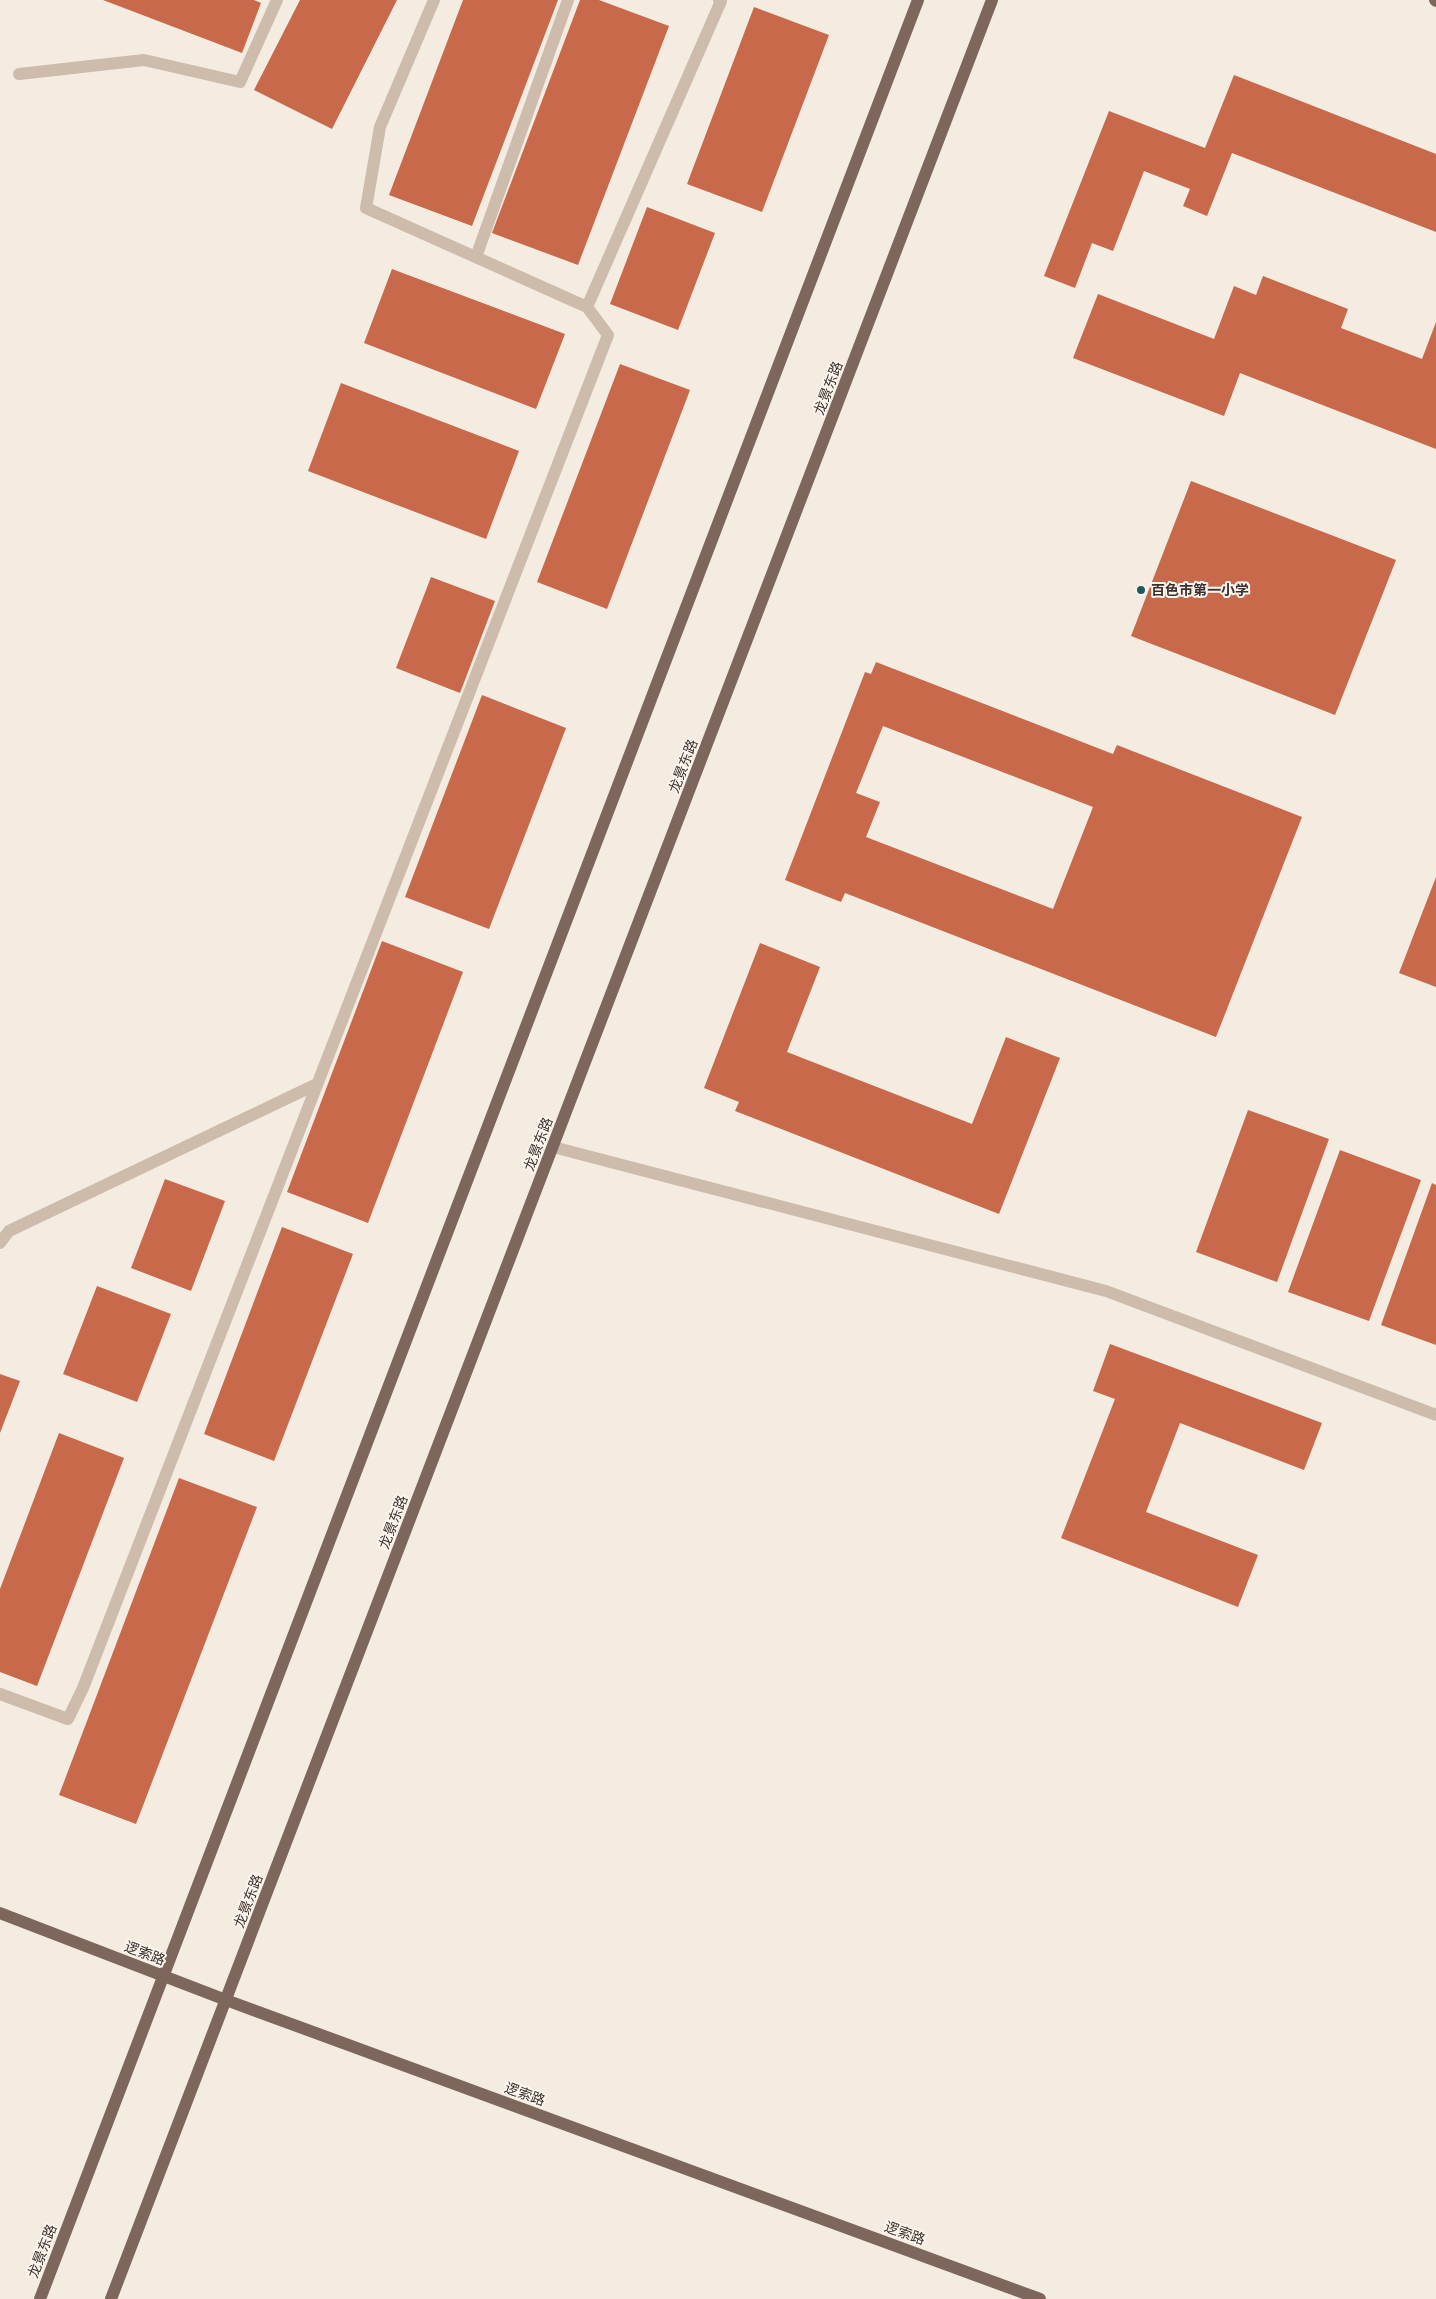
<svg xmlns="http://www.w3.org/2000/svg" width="1436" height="2299" viewBox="0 0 1436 2299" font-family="'DM Sans','Noto Sans SC',sans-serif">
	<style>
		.building { fill: #c8694b; fill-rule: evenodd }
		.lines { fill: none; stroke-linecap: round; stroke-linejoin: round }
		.minor { stroke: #cdbbac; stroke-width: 12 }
		.major { stroke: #7d675c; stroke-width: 12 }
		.poi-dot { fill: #1f5a5e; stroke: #fbf5ee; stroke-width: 2 }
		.labels { text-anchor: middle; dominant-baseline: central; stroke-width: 4; stroke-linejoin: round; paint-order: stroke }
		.street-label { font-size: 14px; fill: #3b302b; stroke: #fbf5ee }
		.poi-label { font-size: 14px; font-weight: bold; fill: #3b302b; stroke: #fbf5ee; text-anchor: start }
	</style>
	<rect width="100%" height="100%" fill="#f4ebe1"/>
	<path class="building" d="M 103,0 L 254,0 L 261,3 L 242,53 Z
		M 300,0 L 397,0 L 332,129 L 254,90 Z
		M 463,0 L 558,0 L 472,226 L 389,195 Z
		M 580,0 L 599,0 L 669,26 L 578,265 L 492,233 Z
		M 754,7 L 829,35 L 762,212 L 687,184 Z
		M 1234,75 L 1436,154 L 1436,232 L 1232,153 L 1207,216 L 1183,206 L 1190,189 L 1144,171 L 1113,251 L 1092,243 L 1075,288 L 1044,276 L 1109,111 L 1205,148 Z
		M 647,207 L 715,233 L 678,330 L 610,304 Z
		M 392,269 L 565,334 L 536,409 L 364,343 Z
		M 1263,276 L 1348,309 L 1341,328 L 1422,359 L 1436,322 L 1436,449 L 1240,373 L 1224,416 L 1073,358 L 1098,294 L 1214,339 L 1234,286 L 1256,295 Z
		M 620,364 L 690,390 L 607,609 L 537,582 Z
		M 341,383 L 519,451 L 486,539 L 308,471 Z
		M 1191,481 L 1396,560 L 1335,715 L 1131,636 Z
		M 431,577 L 495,601 L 460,693 L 396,668 Z
		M 876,662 L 1113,754 L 1117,745 L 1302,817 L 1216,1037 L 845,893 L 841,902 L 785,880 L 865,672 L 871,674 ZM 883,726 L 1093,807 L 1053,909 L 866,837 L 880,802 L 856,793 Z
		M 482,695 L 566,728 L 489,929 L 405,897 Z
		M 1436,877 L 1436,987 L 1399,973 Z
		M 382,941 L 463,972 L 368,1223 L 287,1192 Z
		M 760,943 L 820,967 L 787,1052 L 972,1124 L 1006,1037 L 1060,1058 L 999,1214 L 735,1111 L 739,1102 L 704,1088 Z
		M 1248,1110 L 1329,1139 L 1277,1282 L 1196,1252 Z
		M 1340,1150 L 1421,1180 L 1369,1321 L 1288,1292 Z
		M 165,1179 L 225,1201 L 191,1291 L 131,1268 Z
		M 1432,1183 L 1436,1185 L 1436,1345 L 1381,1325 Z
		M 282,1227 L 353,1254 L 274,1461 L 204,1434 Z
		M 97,1286 L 171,1314 L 137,1402 L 63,1374 Z
		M 1110,1344 L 1322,1423 L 1304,1470 L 1180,1423 L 1146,1512 L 1258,1555 L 1238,1607 L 1061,1538 L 1115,1399 L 1093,1391 Z
		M 0,1374 L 20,1381 L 0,1433 Z
		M 59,1433 L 124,1458 L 37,1686 L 0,1672 L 0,1589 Z
		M 179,1478 L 257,1507 L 136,1824 L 59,1795 Z"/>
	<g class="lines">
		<path class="minor" d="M 434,0 L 380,127 L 366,208 L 587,307
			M 19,74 L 144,60 L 240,82 L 277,0
			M 476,257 L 568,0
			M 553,1147 L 1106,1291 L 1436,1415
			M 0,1243 L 9,1231 L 317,1084
			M 0,1694 L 68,1719 L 83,1688 L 608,335 L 587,307 L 721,1 L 719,0"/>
		<path class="major" d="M 1435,0 L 1436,1
			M 0,1913 L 226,2000 L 1040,2299
			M 40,2299 L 918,0
			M 111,2299 L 992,0"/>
	</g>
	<circle class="poi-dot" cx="1141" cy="590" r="5"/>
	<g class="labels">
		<g class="street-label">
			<text transform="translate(828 388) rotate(-69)">龙景东路</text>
			<text transform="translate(683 766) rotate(-69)">龙景东路</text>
			<text transform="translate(538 1144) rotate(-69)">龙景东路</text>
			<text transform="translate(393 1522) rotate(-69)">龙景东路</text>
			<text transform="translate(248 1901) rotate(-69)">龙景东路</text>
			<text transform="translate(145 1953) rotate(21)">逻索路</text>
			<text transform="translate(525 2094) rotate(20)">逻索路</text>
			<text transform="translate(905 2233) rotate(20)">逻索路</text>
			<text transform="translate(42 2251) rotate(-69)">龙景东路</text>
		</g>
		<g class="poi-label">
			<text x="1151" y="590">百色市第一小学</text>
		</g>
	</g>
</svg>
